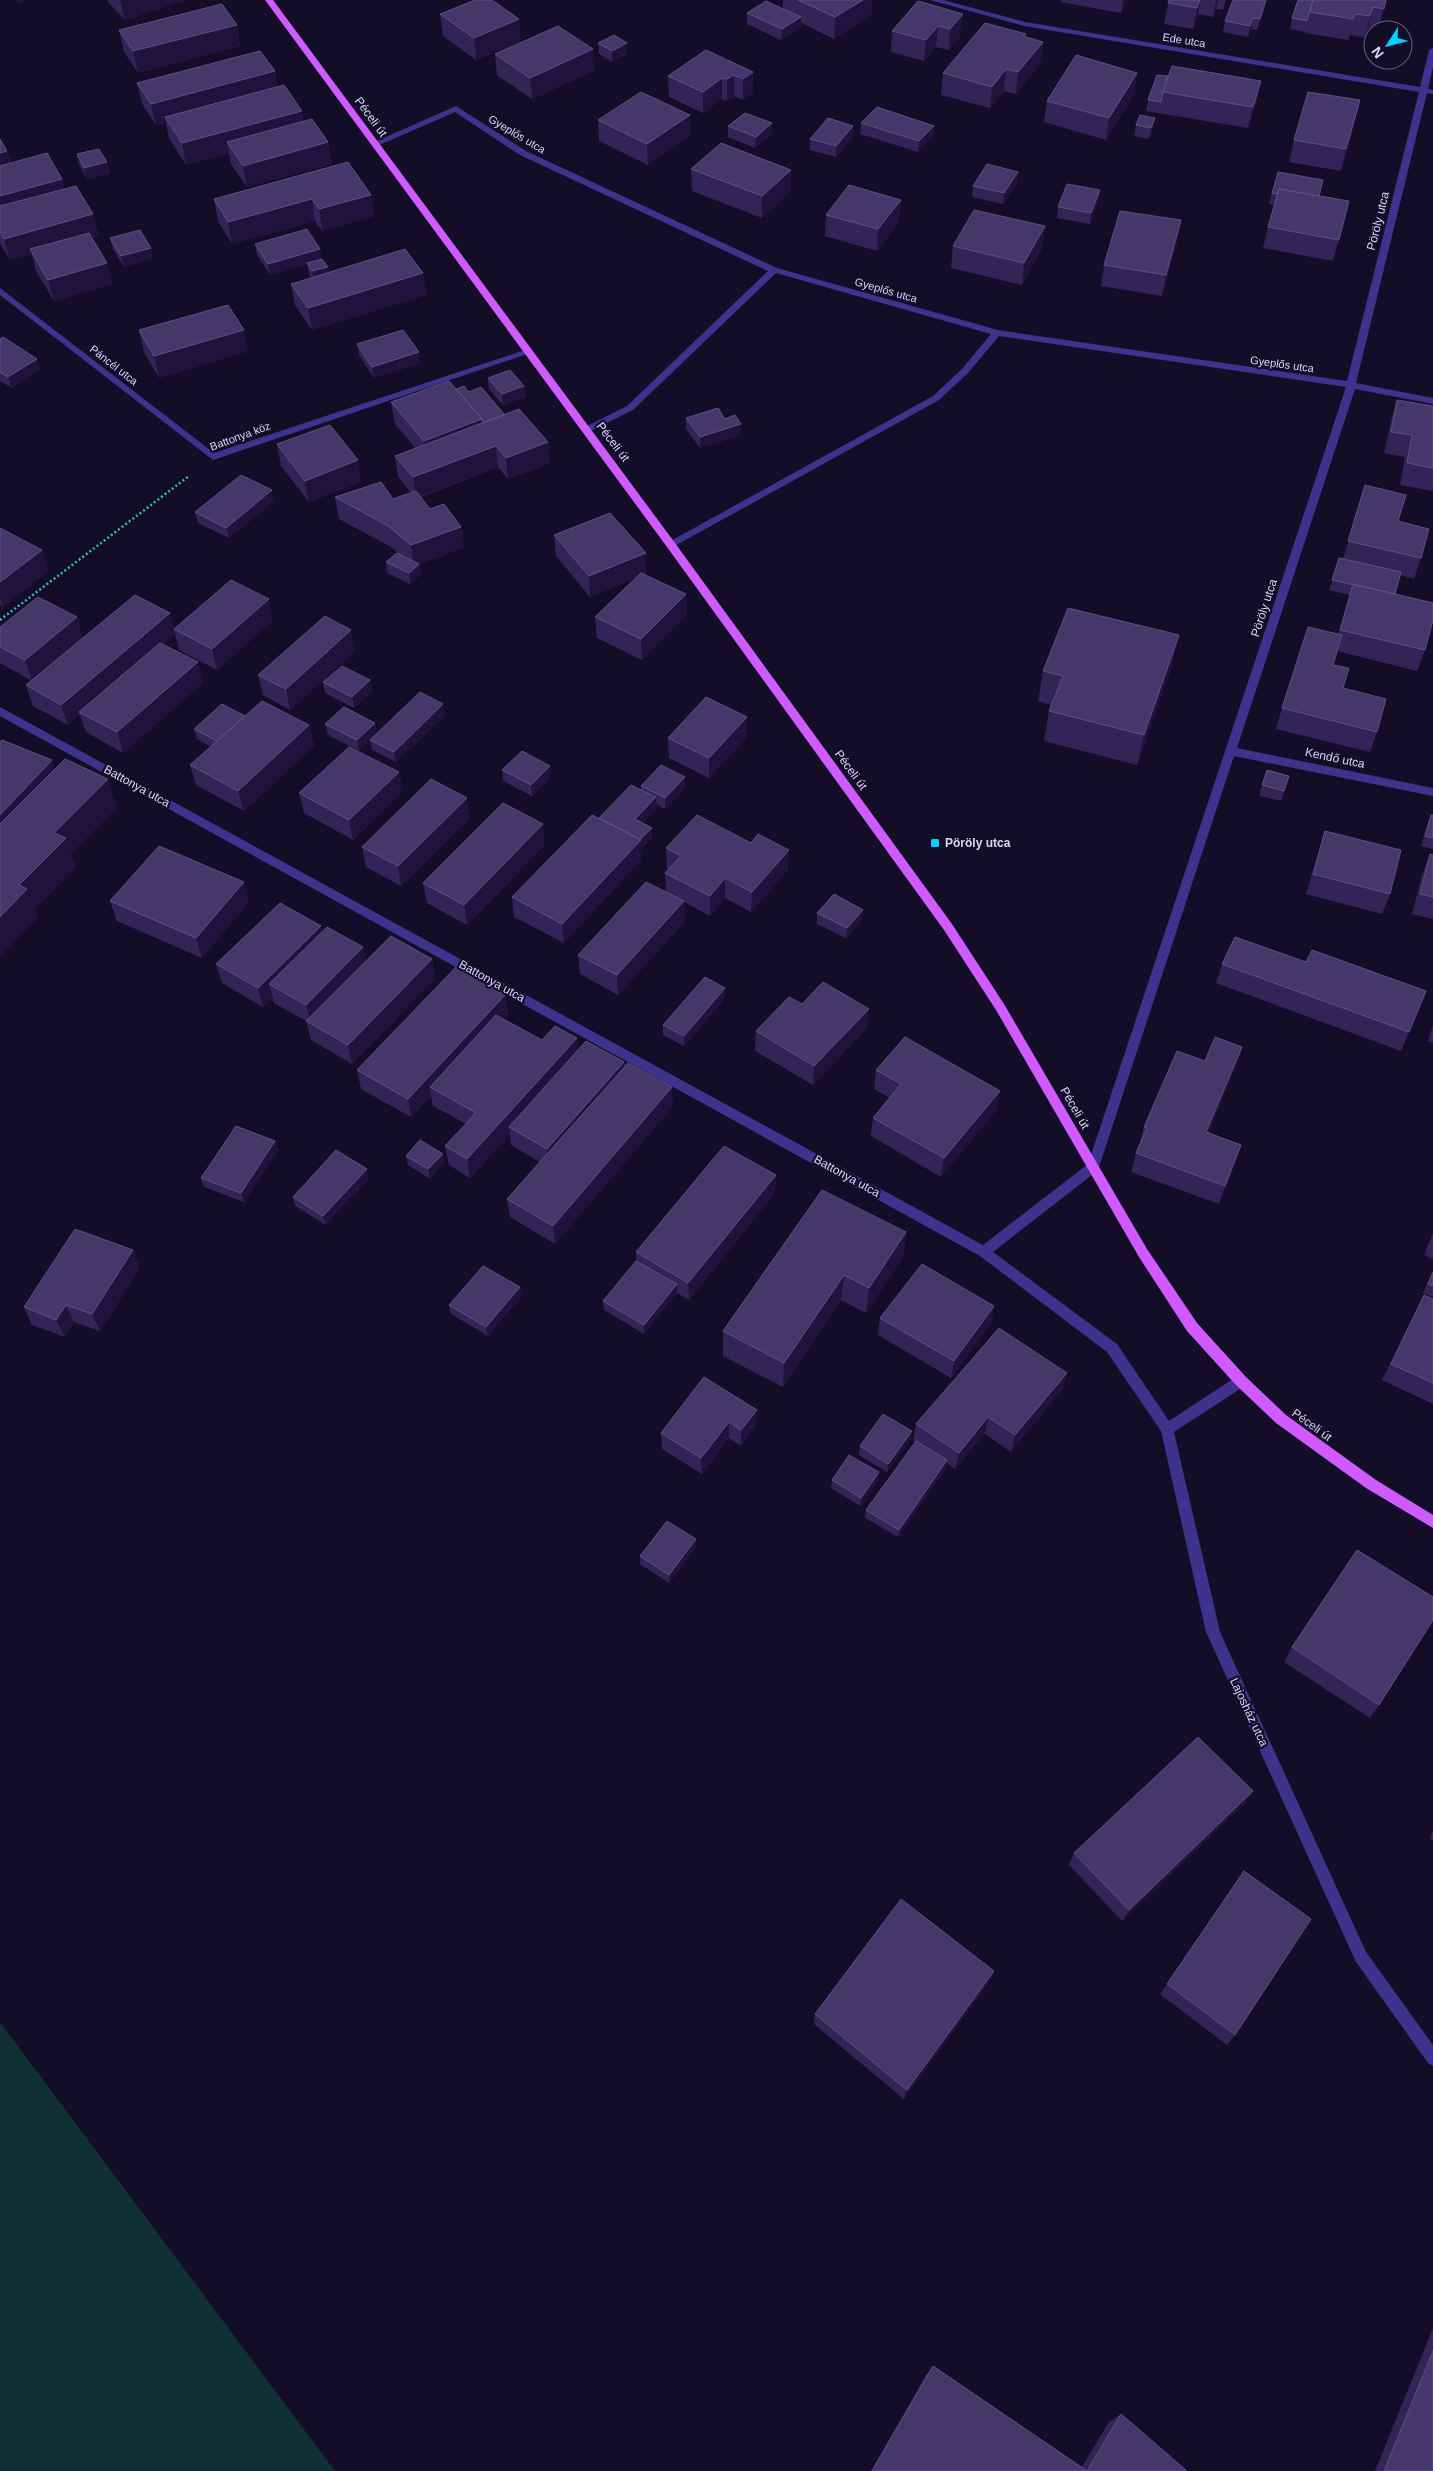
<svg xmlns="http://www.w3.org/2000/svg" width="1433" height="2471" viewBox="0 0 1433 2471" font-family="Helvetica,sans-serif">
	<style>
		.green { fill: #0f3133 }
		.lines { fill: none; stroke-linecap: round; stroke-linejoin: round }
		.path { stroke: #22c1c5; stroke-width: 2.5; stroke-dasharray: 2 2.5; stroke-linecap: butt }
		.minor { fill: #3e338c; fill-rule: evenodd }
		.major { fill: #cf5bff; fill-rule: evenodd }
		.wall { fill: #332458 }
		.shaded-wall { fill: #1f133d }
		.building { fill: #45376a; stroke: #5d5081 }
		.poi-dot { fill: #00d0ff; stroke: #140d28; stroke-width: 2 }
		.labels { text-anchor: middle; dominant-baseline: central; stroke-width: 4.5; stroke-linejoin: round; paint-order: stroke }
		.far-street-label { font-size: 11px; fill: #dcd4ff; stroke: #140d28 }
		.street-label { font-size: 12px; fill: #dcd4ff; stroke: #140d28 }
		.poi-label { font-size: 12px; font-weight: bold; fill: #dcd4ff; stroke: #140d28; text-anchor: start }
	</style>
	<rect width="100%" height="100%" fill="#140d28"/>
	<path class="green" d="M 0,2022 L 335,2471 L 0,2471 Z"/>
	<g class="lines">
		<path class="path" d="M 0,620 L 189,476"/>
		<path class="minor" d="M 930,0 L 943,0 L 1025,22 L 1420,87 L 1429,50 L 1433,48 L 1433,67 L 1428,89 L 1433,90 L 1433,94 L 1427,93 L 1356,383 L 1433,398 L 1433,404 L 1355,389 L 1237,748 L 1433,788 L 1433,796 L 1234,756 L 1099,1167 L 1097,1171 L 993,1252 L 1117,1344 L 1169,1421 L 1236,1377 L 1241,1375 L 1246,1377 L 1248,1381 L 1246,1385 L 1174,1432 L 1220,1632 L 1366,1952 L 1433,2045 L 1433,2066 L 1428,2063 L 1356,1962 L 1206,1632 L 1161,1431 L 1107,1352 L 980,1256 L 0,716 L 0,707 L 983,1245 L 1088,1164 L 1346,387 L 999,336 L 968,373 L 939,400 L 671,548 L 667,547 L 667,543 L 933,396 L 962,369 L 991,334 L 776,273 L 633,410 L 589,432 L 583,432 L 583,428 L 627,406 L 768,271 L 520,155 L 455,112 L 377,146 L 370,144 L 456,106 L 526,151 L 777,268 L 998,330 L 1347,381 L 1419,92 L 1024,26 Z
			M 0,288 L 214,453 L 525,350 L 531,350 L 533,352 L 213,460 L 0,295 Z"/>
		<path class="major" d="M 265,0 L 273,0 L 675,543 L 952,924 L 1004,1004 L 1147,1249 L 1197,1323 L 1246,1377 L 1286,1415 L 1376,1480 L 1433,1515 L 1433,1528 L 1366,1488 L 1276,1423 L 1236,1385 L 1187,1331 L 1139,1257 L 996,1010 L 944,930 L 667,547 Z"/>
	</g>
	<path class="wall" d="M 108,0 L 185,0 L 125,20 L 108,2 Z
		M 783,0 L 872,0 L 871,16 L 834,39 L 801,23 L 801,28 L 781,40 L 747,24 L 747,13 L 783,9 Z
		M 1061,0 L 1127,0 L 1121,13 L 1061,2 Z
		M 1169,0 L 1226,0 L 1223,10 L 1216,9 L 1213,17 L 1198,14 L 1193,29 L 1164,24 Z
		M 1298,0 L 1386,0 L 1378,30 L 1368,29 L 1365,38 L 1350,35 L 1348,40 L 1305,33 L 1306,28 L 1305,32 L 1290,29 L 1292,18 Z
		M 918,1 L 961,35 L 949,50 L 936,47 L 924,61 L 891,52 L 892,31 Z
		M 1264,11 L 1257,30 L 1251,29 L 1248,37 L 1223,32 L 1225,21 Z
		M 440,14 L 521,41 L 476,60 L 443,36 Z
		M 237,25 L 240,46 L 138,73 L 124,52 L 119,30 Z
		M 1026,34 L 1025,37 L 1043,42 L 1041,63 L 1016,94 L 1004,91 L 990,108 L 941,95 L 943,73 Z
		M 598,43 L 627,43 L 627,54 L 612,62 L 599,54 Z
		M 495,54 L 594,71 L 532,99 L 497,75 Z
		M 275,71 L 277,87 L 303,122 L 328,142 L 332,164 L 247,187 L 231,164 L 229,153 L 186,165 L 169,138 L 166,123 L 156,125 L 142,104 L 137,83 Z
		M 753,72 L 753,93 L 743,100 L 734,96 L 727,101 L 722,99 L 703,113 L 669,97 L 668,76 Z
		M 1137,73 L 1134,94 L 1106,140 L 1044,122 L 1047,101 Z
		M 1168,76 L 1261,81 L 1256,102 L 1248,128 L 1146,111 L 1148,100 Z
		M 690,115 L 690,136 L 648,165 L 599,141 L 598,120 Z
		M 1155,118 L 1153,129 L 1149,139 L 1134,136 L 1136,125 Z
		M 1355,122 L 1341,171 L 1289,162 L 1294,140 Z
		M 772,123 L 772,134 L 755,148 L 728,137 L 728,126 Z
		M 861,123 L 934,126 L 933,136 L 918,152 L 860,134 Z
		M 853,137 L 836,157 L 810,150 L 810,139 Z
		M 0,139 L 7,151 L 11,163 L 65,189 L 93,214 L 99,236 L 92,238 L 113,284 L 54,301 L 36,271 L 32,254 L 10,260 L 0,243 Z
		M 77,154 L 110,173 L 87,179 L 79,165 Z
		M 691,169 L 791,191 L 762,218 L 692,191 Z
		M 1017,183 L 1003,204 L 972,197 L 973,186 Z
		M 1100,190 L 1098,201 L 1090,224 L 1057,218 L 1058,207 Z
		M 1272,193 L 1319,196 L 1349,201 L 1333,261 L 1263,248 L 1268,227 L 1274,205 L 1269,204 Z
		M 371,195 L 374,216 L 322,231 L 315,221 L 232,244 L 218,221 L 214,199 Z
		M 901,200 L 899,222 L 877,251 L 825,236 L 826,215 Z
		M 1181,220 L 1177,242 L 1162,296 L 1101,286 L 1104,265 Z
		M 1045,226 L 1042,248 L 1022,285 L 951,268 L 953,246 Z
		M 110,238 L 151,248 L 153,259 L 124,267 L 113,249 Z
		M 255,244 L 328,267 L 329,272 L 423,273 L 426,295 L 312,330 L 295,305 L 291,284 L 311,278 L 309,274 L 307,264 L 270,275 L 257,255 Z
		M 139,330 L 248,351 L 159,378 L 144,352 Z
		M 0,339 L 37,359 L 40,370 L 12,388 L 0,381 Z
		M 357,344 L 420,363 L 374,378 L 359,355 Z
		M 488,378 L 524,386 L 525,397 L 503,405 L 489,389 Z
		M 456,389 L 469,392 L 548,442 L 550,463 L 508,479 L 498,467 L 421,497 L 430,509 L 461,527 L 463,548 L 419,564 L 421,574 L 410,584 L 387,573 L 386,562 L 399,554 L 391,547 L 339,519 L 335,497 L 393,499 L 411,493 L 398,477 L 395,456 L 415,448 L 395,424 L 391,402 Z
		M 1397,400 L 1433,406 L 1433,491 L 1400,485 L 1405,457 L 1384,453 L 1391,421 Z
		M 686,418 L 725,419 L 741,435 L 700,448 L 686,429 Z
		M 277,444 L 358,460 L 361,482 L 309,502 L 281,466 Z
		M 1365,485 L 1398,521 L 1421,558 L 1414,579 L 1400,575 L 1395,594 L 1425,650 L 1417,671 L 1337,651 L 1333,665 L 1343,688 L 1377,732 L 1370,752 L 1276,729 L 1282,708 L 1338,634 L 1350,595 L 1329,590 L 1339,558 L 1343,559 Z
		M 274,501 L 229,538 L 198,523 L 195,512 Z
		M 0,528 L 42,550 L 48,571 L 3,607 L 0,605 Z
		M 554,535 L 646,553 L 646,574 L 645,575 L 686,594 L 687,615 L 642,660 L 597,638 L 595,617 L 635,578 L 590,597 L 556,556 Z
		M 77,617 L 83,638 L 174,629 L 273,620 L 217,670 L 179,650 L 175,634 L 163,644 L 198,662 L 203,683 L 123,753 L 86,732 L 80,715 L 68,725 L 33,706 L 26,685 L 32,681 L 0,663 L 0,627 Z
		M 355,651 L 290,710 L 263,695 L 258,675 Z
		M 1172,665 L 1137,765 L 1044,741 L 1049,711 L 1051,705 L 1038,701 L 1043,671 Z
		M 370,680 L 372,691 L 354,708 L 325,693 L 323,682 Z
		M 445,715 L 396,762 L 372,750 L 370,740 L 359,751 L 328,735 L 325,724 L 375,723 L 377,733 Z
		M 747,717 L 746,738 L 709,778 L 669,758 L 668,738 Z
		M 309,725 L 314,746 L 244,811 L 196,785 L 190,765 L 211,747 L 197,739 L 194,729 Z
		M 502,770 L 551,777 L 532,796 L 503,781 Z
		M 1267,770 L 1289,776 L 1281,801 L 1259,796 Z
		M 399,772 L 402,792 L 353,840 L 304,813 L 299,793 Z
		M 685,777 L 685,788 L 665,809 L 656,804 L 657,808 L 642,823 L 652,828 L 652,838 L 641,850 L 641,860 L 564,943 L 514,917 L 512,897 L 599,818 L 641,789 L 641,786 Z
		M 1431,815 L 1433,815 L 1433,849 L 1421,846 L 1427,825 Z
		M 470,818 L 401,886 L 366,867 L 362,847 Z
		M 1325,831 L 1390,894 L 1382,914 L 1306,894 Z
		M 545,845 L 467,925 L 427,903 L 423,883 Z
		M 666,848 L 788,870 L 751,912 L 725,898 L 710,916 L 684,902 L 685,921 L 618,995 L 580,974 L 578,955 L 666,892 L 665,873 L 669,869 L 667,868 Z
		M 1430,854 L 1433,855 L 1433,919 L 1412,914 L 1422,875 Z
		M 110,901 L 249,902 L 202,958 L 117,921 Z
		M 817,913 L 862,920 L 846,938 L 817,924 Z
		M 322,932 L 363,947 L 366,961 L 432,959 L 435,979 L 352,1064 L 311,1040 L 306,1021 L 274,1003 L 273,998 L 263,1007 L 222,983 L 216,964 Z
		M 1306,962 L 1426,991 L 1401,1051 L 1216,983 L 1222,964 Z
		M 725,988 L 725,998 L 684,1046 L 663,1035 L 663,1025 Z
		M 505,995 L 508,1014 L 503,1019 L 542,1040 L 577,1038 L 578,1050 L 624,1062 L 625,1066 L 673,1106 L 555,1244 L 510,1217 L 507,1199 L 540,1162 L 511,1145 L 510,1134 L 470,1178 L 449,1165 L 445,1146 L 466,1124 L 433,1106 L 431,1096 L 411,1117 L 361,1089 L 357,1070 Z
		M 802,1004 L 867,1028 L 813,1085 L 755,1051 L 756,1031 Z
		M 1433,1025 L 1433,1043 L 1428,1041 Z
		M 1242,1047 L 1236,1066 L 1208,1133 L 1235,1163 L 1219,1204 L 1131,1172 L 1136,1153 L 1139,1146 L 1144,1127 L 1205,1061 Z
		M 876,1070 L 997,1109 L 941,1177 L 871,1136 L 873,1118 L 890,1098 L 874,1089 Z
		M 275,1141 L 278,1150 L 244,1202 L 204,1187 L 201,1178 Z
		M 443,1154 L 444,1163 L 430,1179 L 408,1165 L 406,1156 Z
		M 369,1178 L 326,1225 L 295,1206 L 293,1197 Z
		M 775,1193 L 689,1300 L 677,1293 L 644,1334 L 604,1310 L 603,1301 L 636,1261 L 636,1252 Z
		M 906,1232 L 903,1257 L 866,1313 L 841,1300 L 783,1387 L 723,1356 L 723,1331 Z
		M 1433,1233 L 1433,1259 L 1424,1255 Z
		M 133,1250 L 140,1268 L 100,1331 L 74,1322 L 65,1337 L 32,1325 L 24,1307 Z
		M 1433,1271 L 1433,1297 L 1423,1293 Z
		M 520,1287 L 522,1296 L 488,1336 L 451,1314 L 449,1305 Z
		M 1424,1295 L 1433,1299 L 1433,1404 L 1382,1380 Z
		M 994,1306 L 991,1323 L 951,1378 L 878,1335 L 880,1318 Z
		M 704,1377 L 756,1426 L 741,1446 L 729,1438 L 702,1474 L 662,1449 L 661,1433 Z
		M 1062,1390 L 1011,1452 L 985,1434 L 955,1469 L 947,1463 L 946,1468 L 898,1537 L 865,1518 L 866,1510 L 916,1442 L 913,1440 L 916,1424 Z
		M 911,1439 L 887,1472 L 859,1455 L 860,1446 Z
		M 832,1480 L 878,1480 L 860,1506 L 831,1488 Z
		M 696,1539 L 696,1547 L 669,1583 L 640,1564 L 640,1556 Z
		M 1292,1647 L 1379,1705 L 1370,1718 L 1284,1662 Z
		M 1253,1791 L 1245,1803 L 1122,1921 L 1069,1865 L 1074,1853 Z
		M 1433,1830 L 1433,1840 L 1430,1839 Z
		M 989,1982 L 904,2099 L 814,2024 L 815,2014 Z
		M 1167,1984 L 1235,2035 L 1227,2045 L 1160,1994 Z
		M 1433,2328 L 1433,2471 L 1375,2471 Z
		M 933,2366 L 1082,2467 L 1109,2422 L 1121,2414 L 1187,2471 L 871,2471 L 926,2375 Z"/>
	<path class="shaded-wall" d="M 17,0 L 29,0 L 18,4 Z
		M 120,0 L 185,0 L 125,20 Z
		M 863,0 L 872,0 L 871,16 L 834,39 L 835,17 Z
		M 1123,0 L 1127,0 L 1121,13 Z
		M 1200,0 L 1201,0 L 1198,14 L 1193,29 L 1197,8 Z
		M 1216,0 L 1218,0 L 1216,9 L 1213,17 Z
		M 1266,0 L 1264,11 L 1257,30 L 1260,19 Z
		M 1373,7 L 1368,29 L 1365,38 L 1370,16 Z
		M 963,14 L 961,35 L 949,50 L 950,29 Z
		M 801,17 L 801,28 L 781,40 L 782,29 Z
		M 1253,18 L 1251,29 L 1248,37 L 1250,26 Z
		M 519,19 L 521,41 L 476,60 L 474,38 Z
		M 237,25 L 240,46 L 138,73 L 133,51 Z
		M 938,26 L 936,47 L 924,61 L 926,40 Z
		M 1043,42 L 1041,63 L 1016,94 L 1018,72 Z
		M 627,43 L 627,54 L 612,62 L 612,51 Z
		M 593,49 L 594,71 L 532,99 L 530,78 Z
		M 1006,69 L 1004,91 L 990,108 L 992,87 Z
		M 275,71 L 278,93 L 165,117 L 166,123 L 156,125 L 151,104 Z
		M 753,72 L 753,93 L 743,100 L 743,79 Z
		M 1137,73 L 1134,94 L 1106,140 L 1109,118 Z
		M 734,75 L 734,96 L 727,101 L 727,79 Z
		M 722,78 L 722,99 L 703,113 L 703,92 Z
		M 1261,81 L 1256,102 L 1248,128 L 1253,107 Z
		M 1360,100 L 1355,122 L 1341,171 L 1346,149 Z
		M 302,111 L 305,132 L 227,142 L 229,153 L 186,165 L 182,143 Z
		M 690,115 L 690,136 L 648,165 L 647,144 Z
		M 1155,118 L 1153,129 L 1149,139 L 1151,128 Z
		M 772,123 L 772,134 L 755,148 L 756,137 Z
		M 853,126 L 853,137 L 836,157 L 836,146 Z
		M 934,126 L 933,136 L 918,152 L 919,141 Z
		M 328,142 L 332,164 L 247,187 L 243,166 Z
		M 7,151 L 13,173 L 0,176 L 0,153 Z
		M 107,162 L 110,173 L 87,179 L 84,168 Z
		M 791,170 L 791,191 L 762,218 L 762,196 Z
		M 1018,172 L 1017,183 L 1003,204 L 1004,193 Z
		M 62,179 L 68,201 L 0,219 L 0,196 Z
		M 1100,190 L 1098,201 L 1090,224 L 1091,213 Z
		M 371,195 L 374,216 L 322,231 L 319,209 Z
		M 312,199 L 315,221 L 232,244 L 228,222 Z
		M 901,200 L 899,222 L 877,251 L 878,229 Z
		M 93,214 L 99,236 L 33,254 L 30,249 L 32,254 L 10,260 L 4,239 Z
		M 1181,220 L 1177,242 L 1162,296 L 1166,275 Z
		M 1045,226 L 1042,248 L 1022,285 L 1024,263 Z
		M 151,248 L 153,259 L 124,267 L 121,256 Z
		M 320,249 L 322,260 L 270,275 L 268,264 Z
		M 107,263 L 113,284 L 54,301 L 48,280 Z
		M 328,267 L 330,278 L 314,282 L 312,271 Z
		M 423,273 L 426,295 L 312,330 L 308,308 Z
		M 244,330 L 248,351 L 159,378 L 154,356 Z
		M 419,352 L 420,363 L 374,378 L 372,367 Z
		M 37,359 L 40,370 L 12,388 L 8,377 Z
		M 524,386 L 525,397 L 503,405 L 502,394 Z
		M 482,419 L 509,420 L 427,463 L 424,441 Z
		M 741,424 L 741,435 L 700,448 L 700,437 Z
		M 548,442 L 550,463 L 508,479 L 506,458 Z
		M 496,446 L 498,467 L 416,498 L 413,477 Z
		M 358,460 L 361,482 L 309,502 L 305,481 Z
		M 272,490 L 274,501 L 229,538 L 226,528 Z
		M 461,527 L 463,548 L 419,564 L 421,574 L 410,584 L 409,573 L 414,566 L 411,545 Z
		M 42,550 L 48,571 L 3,607 L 0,598 L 0,582 Z
		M 646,553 L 646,574 L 590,597 L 589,576 Z
		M 686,594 L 687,615 L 642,660 L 641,639 Z
		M 269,599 L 273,620 L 217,670 L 212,649 Z
		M 170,613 L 175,634 L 82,713 L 79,712 L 80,715 L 68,725 L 61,705 Z
		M 77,617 L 83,638 L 32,681 L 25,660 Z
		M 351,630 L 355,651 L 290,710 L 286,689 Z
		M 1179,635 L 1172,665 L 1137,765 L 1144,735 Z
		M 198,662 L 203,683 L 123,753 L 117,732 Z
		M 370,680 L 372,691 L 354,708 L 352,697 Z
		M 443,704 L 445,715 L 396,762 L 394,752 Z
		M 747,717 L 746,738 L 709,778 L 709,758 Z
		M 375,723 L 377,733 L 359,751 L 357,740 Z
		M 309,725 L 314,746 L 244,811 L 238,791 Z
		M 52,760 L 59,781 L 0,844 L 0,815 Z
		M 550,766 L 551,777 L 532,796 L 531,785 Z
		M 399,772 L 402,792 L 353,840 L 349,820 Z
		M 685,777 L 685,788 L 665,809 L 665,798 Z
		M 108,779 L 117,808 L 71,854 L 76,867 L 35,909 L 38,918 L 0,957 L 0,917 L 19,885 L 54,833 Z
		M 656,797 L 657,808 L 636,830 L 635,819 Z
		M 467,798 L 470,818 L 401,886 L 398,866 Z
		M 543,824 L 545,845 L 467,925 L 464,905 Z
		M 652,828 L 652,838 L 641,850 L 641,860 L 564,943 L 562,924 Z
		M 789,850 L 788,870 L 751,912 L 752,892 Z
		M 725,878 L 725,898 L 710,916 L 710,896 Z
		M 244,882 L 249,902 L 202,958 L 196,938 Z
		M 684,901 L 685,921 L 618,995 L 617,975 Z
		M 863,910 L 862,920 L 846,938 L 847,928 Z
		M 321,926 L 325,946 L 269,984 L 273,998 L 263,1007 L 258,988 Z
		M 363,947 L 367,967 L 311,1024 L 306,1005 Z
		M 432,959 L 435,979 L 352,1064 L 348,1045 Z
		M 725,988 L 725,998 L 684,1046 L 684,1036 Z
		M 505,995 L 508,1014 L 436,1091 L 430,1087 L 431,1096 L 411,1117 L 408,1099 Z
		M 869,1009 L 867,1028 L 813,1085 L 814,1066 Z
		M 577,1038 L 578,1057 L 509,1127 L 510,1134 L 470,1178 L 467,1159 Z
		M 1242,1047 L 1236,1066 L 1200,1151 L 1206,1132 Z
		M 624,1062 L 625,1080 L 549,1167 L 547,1149 Z
		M 672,1087 L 673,1106 L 555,1244 L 553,1226 Z
		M 1000,1091 L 997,1109 L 941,1177 L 944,1158 Z
		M 275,1141 L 278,1150 L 244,1202 L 241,1193 Z
		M 1241,1145 L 1235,1163 L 1219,1204 L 1225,1186 Z
		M 443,1154 L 444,1163 L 430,1179 L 428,1169 Z
		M 367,1169 L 369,1178 L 326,1225 L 323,1216 Z
		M 776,1175 L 775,1193 L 689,1300 L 688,1283 Z
		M 906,1232 L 903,1257 L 866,1313 L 869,1288 Z
		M 133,1250 L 140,1268 L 100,1331 L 92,1314 Z
		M 844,1275 L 841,1300 L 783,1387 L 784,1363 Z
		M 677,1284 L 677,1293 L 644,1334 L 644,1325 Z
		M 520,1287 L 522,1296 L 488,1336 L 486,1327 Z
		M 66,1305 L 74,1322 L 65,1337 L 56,1320 Z
		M 994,1306 L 991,1323 L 951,1378 L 954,1361 Z
		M 1067,1373 L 1062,1390 L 1011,1452 L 1015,1435 Z
		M 757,1410 L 756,1426 L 741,1446 L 741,1430 Z
		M 988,1417 L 985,1434 L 955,1469 L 959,1453 Z
		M 729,1422 L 729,1438 L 702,1474 L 701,1458 Z
		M 912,1431 L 911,1439 L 887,1472 L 888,1464 Z
		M 947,1460 L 946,1468 L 898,1537 L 899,1530 Z
		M 879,1472 L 878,1480 L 860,1506 L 861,1498 Z
		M 696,1539 L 696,1547 L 669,1583 L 669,1575 Z
		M 1253,1791 L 1245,1803 L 1122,1921 L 1129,1910 Z
		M 994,1971 L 989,1982 L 904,2099 L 907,2090 Z"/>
	<path class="building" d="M 475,0 L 492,0 L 519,19 L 474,38 L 440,14 Z
		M 798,0 L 863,0 L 835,17 Z
		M 1169,0 L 1200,0 L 1197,8 L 1168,3 Z
		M 1233,0 L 1266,0 L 1260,19 L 1253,18 L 1250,26 L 1225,21 Z
		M 1298,0 L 1313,0 L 1307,21 L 1292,18 Z
		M 1313,0 L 1386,0 L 1384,9 L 1373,7 L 1370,16 L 1355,14 L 1353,19 L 1310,12 Z
		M 766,1 L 801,17 L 782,29 L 747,13 Z
		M 918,1 L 963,14 L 950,29 L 938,26 L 926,40 L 892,31 Z
		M 222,4 L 237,25 L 133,51 L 119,30 Z
		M 985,23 L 1026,34 L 1023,36 L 1043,42 L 1018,72 L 1006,69 L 992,87 L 943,73 Z
		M 558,26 L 593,49 L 530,78 L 495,54 Z
		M 614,35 L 627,43 L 612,51 L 598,43 Z
		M 706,50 L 753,72 L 743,79 L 734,75 L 727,79 L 722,78 L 703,92 L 668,76 Z
		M 260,51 L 275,71 L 151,104 L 137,83 Z
		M 1076,55 L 1137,73 L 1109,118 L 1047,101 Z
		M 1172,66 L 1261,81 L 1253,107 L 1163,92 Z
		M 1157,75 L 1168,76 L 1163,92 L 1161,102 L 1148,100 Z
		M 284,85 L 302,111 L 182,143 L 165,117 Z
		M 641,92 L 690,115 L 647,144 L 598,120 Z
		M 1308,92 L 1360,100 L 1346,149 L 1294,140 Z
		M 877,107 L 934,126 L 919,141 L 861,123 Z
		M 745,113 L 772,123 L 756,137 L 728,126 Z
		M 1140,115 L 1155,118 L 1151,128 L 1136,125 Z
		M 828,118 L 853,126 L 836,146 L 810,139 Z
		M 312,119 L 328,142 L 243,166 L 227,142 Z
		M 0,139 L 7,151 L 0,153 Z
		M 721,143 L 791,170 L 762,196 L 691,169 Z
		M 99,149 L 107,162 L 84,168 L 77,154 Z
		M 47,153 L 62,179 L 0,196 L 0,166 Z
		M 348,162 L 371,195 L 319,209 L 312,199 L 228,222 L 214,199 Z
		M 987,164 L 1018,172 L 1004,193 L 973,186 Z
		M 1278,172 L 1323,180 L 1319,196 L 1279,189 L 1277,194 L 1272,193 Z
		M 1067,184 L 1100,190 L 1091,213 L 1058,207 Z
		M 849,185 L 901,200 L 878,229 L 826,215 Z
		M 76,186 L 93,214 L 4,239 L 0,232 L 0,206 Z
		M 1279,189 L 1349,201 L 1339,240 L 1268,227 Z
		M 974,210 L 1045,226 L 1024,263 L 953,246 Z
		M 1120,211 L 1181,220 L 1166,275 L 1104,265 Z
		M 307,229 L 320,249 L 268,264 L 255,244 Z
		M 140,230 L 151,248 L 121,256 L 110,238 Z
		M 89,233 L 107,263 L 48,280 L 30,249 Z
		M 405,249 L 423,273 L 308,308 L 291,284 Z
		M 322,259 L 328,267 L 312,271 L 307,263 Z
		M 228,305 L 244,330 L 154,356 L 139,330 Z
		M 403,330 L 419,352 L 372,367 L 357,344 Z
		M 3,337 L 37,359 L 8,377 L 0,372 L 0,339 Z
		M 510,370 L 524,386 L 502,394 L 488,378 Z
		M 449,381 L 482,419 L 424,441 L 391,402 Z
		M 464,386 L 469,392 L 481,387 L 505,415 L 483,423 L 482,419 L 456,389 Z
		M 1397,400 L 1433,406 L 1433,468 L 1407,463 L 1412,435 L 1391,432 Z
		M 718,408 L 725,419 L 735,415 L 741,424 L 700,437 L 686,418 Z
		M 519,409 L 548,442 L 506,458 L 496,446 L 413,477 L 395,456 Z
		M 330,425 L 358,460 L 305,481 L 277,444 Z
		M 241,475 L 272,490 L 226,528 L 195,512 Z
		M 381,482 L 393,499 L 416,491 L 430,509 L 444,504 L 461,527 L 411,545 L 388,526 L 335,497 Z
		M 1365,485 L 1406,495 L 1398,521 L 1429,529 L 1421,558 L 1348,541 Z
		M 610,513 L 646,553 L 589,576 L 554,535 Z
		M 0,528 L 42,550 L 0,582 Z
		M 397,553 L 419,564 L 409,573 L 386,562 Z
		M 1339,558 L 1401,572 L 1395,594 L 1332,580 Z
		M 641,573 L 686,594 L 641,639 L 595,617 Z
		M 231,580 L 269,599 L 212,649 L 174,629 Z
		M 1353,584 L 1433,603 L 1433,620 L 1425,650 L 1340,630 Z
		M 135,595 L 170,613 L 61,705 L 26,685 Z
		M 38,597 L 77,617 L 25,660 L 0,647 L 0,627 Z
		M 1068,608 L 1179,635 L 1144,735 L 1049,711 L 1063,676 L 1043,671 Z
		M 325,616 L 351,630 L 286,689 L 258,675 Z
		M 1308,627 L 1342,635 L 1333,665 L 1349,668 L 1343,688 L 1386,699 L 1377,732 L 1282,708 Z
		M 160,643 L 198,662 L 117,732 L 79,712 Z
		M 342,666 L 370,680 L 352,697 L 323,682 Z
		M 420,692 L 443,704 L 394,752 L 370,740 Z
		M 706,697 L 747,717 L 709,758 L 668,738 Z
		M 262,701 L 309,725 L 238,791 L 190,765 Z
		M 222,704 L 245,716 L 217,741 L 194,729 Z
		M 344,707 L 375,723 L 357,740 L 325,724 Z
		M 2,740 L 52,760 L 0,815 L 0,742 Z
		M 349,747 L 399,772 L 349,820 L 299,793 Z
		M 522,751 L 550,766 L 531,785 L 502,770 Z
		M 65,759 L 108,779 L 54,833 L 66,838 L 19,885 L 27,889 L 0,917 L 0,824 Z
		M 661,765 L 685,777 L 665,798 L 641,786 Z
		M 1267,770 L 1289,776 L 1284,791 L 1262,785 Z
		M 431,779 L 467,798 L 398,866 L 362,847 Z
		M 631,785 L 656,797 L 635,819 L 652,828 L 640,839 L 599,818 Z
		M 503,803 L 543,824 L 464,905 L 423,883 Z
		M 592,815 L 641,840 L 562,924 L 512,897 Z
		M 697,815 L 751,843 L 758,834 L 789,850 L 752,892 L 725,878 L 710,896 L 665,873 L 681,856 L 666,848 Z
		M 1431,815 L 1433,815 L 1433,838 L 1425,836 Z
		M 1325,831 L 1401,850 L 1390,894 L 1313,874 Z
		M 159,846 L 244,882 L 196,938 L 110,901 Z
		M 1430,854 L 1433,855 L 1433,897 L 1420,894 Z
		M 646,882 L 684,901 L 617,975 L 578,955 Z
		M 834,894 L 863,910 L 847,928 L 817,913 Z
		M 280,903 L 321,926 L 258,988 L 216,964 Z
		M 327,927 L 363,947 L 306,1005 L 269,984 Z
		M 391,936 L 432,959 L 348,1045 L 306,1021 Z
		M 1235,937 L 1306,962 L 1312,950 L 1426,991 L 1409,1032 L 1222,964 Z
		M 456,967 L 505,995 L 408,1099 L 357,1070 Z
		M 705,977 L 725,988 L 684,1036 L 663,1025 Z
		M 823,982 L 869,1009 L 814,1066 L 756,1031 L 789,997 L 802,1004 Z
		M 496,1015 L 542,1040 L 555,1026 L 577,1038 L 467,1159 L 445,1146 L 476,1113 L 430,1087 Z
		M 905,1037 L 1000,1091 L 944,1158 L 873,1118 L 901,1084 L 876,1070 Z
		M 1215,1037 L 1242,1047 L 1206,1132 L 1241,1145 L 1225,1186 L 1136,1153 L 1147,1128 L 1144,1127 L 1177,1051 L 1205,1061 Z
		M 586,1041 L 624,1062 L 547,1149 L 509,1127 Z
		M 628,1063 L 672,1087 L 553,1226 L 507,1199 Z
		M 236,1126 L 275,1141 L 241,1193 L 201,1178 Z
		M 420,1140 L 443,1154 L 428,1169 L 406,1156 Z
		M 724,1146 L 776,1175 L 688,1283 L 636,1252 Z
		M 336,1150 L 367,1169 L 323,1216 L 293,1197 Z
		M 822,1190 L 906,1232 L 869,1288 L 844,1275 L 784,1363 L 723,1331 Z
		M 75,1229 L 133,1250 L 92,1314 L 66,1305 L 56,1320 L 24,1307 Z
		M 636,1261 L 677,1284 L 644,1325 L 603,1301 Z
		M 922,1264 L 994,1306 L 954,1361 L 880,1318 Z
		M 483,1266 L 520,1287 L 486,1327 L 449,1305 Z
		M 1433,1272 L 1433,1286 L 1428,1284 Z
		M 1424,1295 L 1433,1299 L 1433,1383 L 1391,1364 Z
		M 999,1328 L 1067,1373 L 1015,1435 L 988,1417 L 959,1453 L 916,1424 Z
		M 704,1377 L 757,1410 L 741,1430 L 729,1422 L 701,1458 L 661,1433 Z
		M 883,1414 L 912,1431 L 888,1464 L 860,1446 Z
		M 916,1441 L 947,1460 L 899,1530 L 866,1510 Z
		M 849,1455 L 879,1472 L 861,1498 L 832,1480 Z
		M 667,1521 L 696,1539 L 669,1575 L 640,1556 Z
		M 1357,1550 L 1433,1597 L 1433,1620 L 1379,1705 L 1292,1647 Z
		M 1198,1737 L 1253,1791 L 1129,1910 L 1074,1853 Z
		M 1244,1871 L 1311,1919 L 1235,2035 L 1167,1984 Z
		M 901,1899 L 994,1971 L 907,2090 L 815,2014 Z
		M 1433,2351 L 1433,2471 L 1384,2471 Z
		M 933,2366 L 1087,2471 L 1121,2414 L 1187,2471 L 872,2471 Z"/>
	<rect class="poi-dot" x="930" y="838" width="10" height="10" rx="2.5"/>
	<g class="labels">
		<g class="far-street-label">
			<text transform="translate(1184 40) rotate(9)">Ede utca</text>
			<text transform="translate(517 134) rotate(31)">Gyeplős utca</text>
			<text transform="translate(886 290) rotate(16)">Gyeplős utca</text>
			<text transform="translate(1282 364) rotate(8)">Gyeplős utca</text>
			<text transform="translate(114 365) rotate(38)">Páncél utca</text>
			<text transform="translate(240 436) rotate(-20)">Battonya köz</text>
		</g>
		<g class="street-label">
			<text transform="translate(371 117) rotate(54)">Péceli út</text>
			<text transform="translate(1378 221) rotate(-76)">Pöröly utca</text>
			<text transform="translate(613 442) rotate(53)">Péceli út</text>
			<text transform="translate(1264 608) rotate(-72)">Pöröly utca</text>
			<text transform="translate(1335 758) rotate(12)">Kendő utca</text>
			<text transform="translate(851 770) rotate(54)">Péceli út</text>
			<text transform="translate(137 786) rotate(29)">Battonya utca</text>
			<text transform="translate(492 981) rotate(29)">Battonya utca</text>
			<text transform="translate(1075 1108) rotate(60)">Péceli út</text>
			<text transform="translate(847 1176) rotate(29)">Battonya utca</text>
			<text transform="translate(1312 1425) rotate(36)">Péceli út</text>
			<text transform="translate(1249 1712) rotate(65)">Lajosház utca</text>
		</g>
		<g class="poi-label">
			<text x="945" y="843">Pöröly utca</text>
		</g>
	</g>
	<g transform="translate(1388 45) rotate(234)"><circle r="24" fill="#140d28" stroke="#645d7e"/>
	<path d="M0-4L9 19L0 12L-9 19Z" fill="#00d0ff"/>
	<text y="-8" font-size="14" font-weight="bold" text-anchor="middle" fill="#dcd4ff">N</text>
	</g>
</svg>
